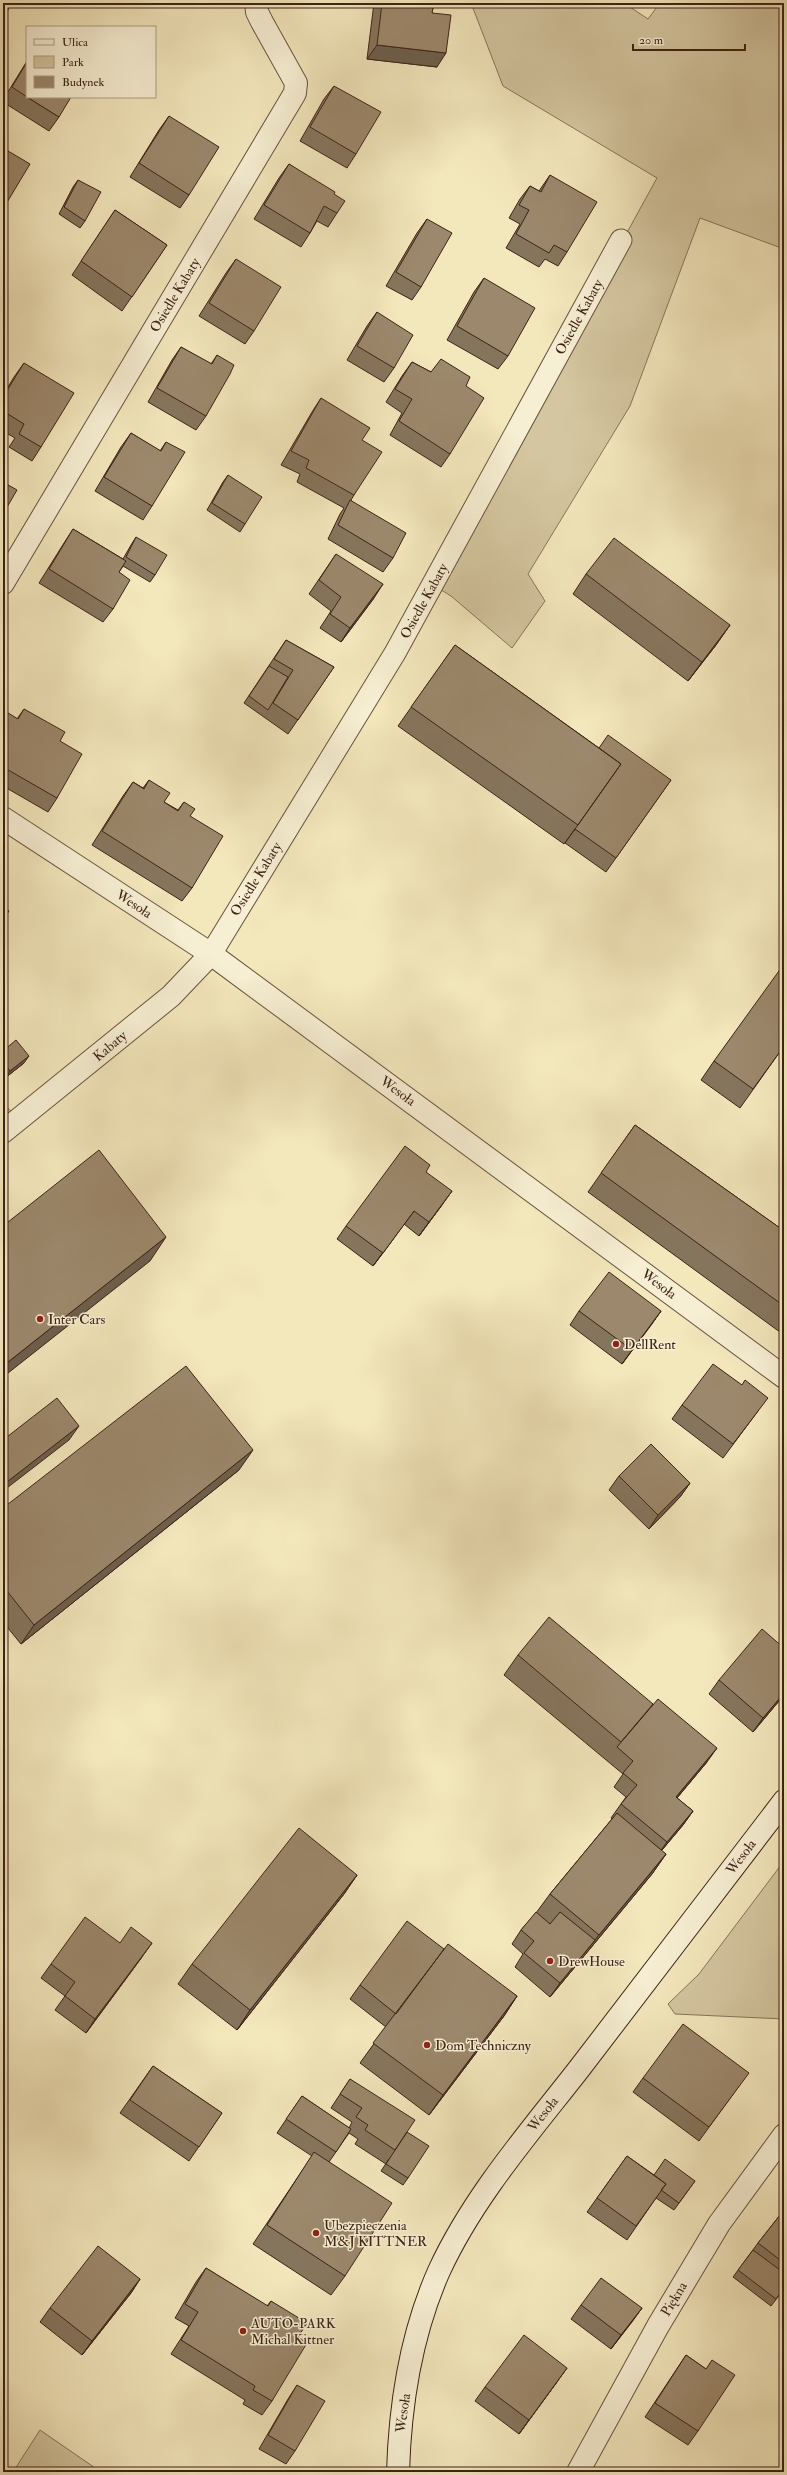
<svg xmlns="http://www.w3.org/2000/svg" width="787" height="2475" viewBox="0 0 787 2475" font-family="'IM FELL Double Pica',serif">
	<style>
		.green { fill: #d4c6a0; stroke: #88745b }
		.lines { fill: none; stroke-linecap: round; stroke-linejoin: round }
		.lane-casing { stroke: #6a5340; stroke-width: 23 }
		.street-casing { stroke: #6a5340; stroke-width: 24 }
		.secondary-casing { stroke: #3d2216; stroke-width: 24 }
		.lane { stroke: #f7efd3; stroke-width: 21 }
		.street { stroke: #f7efd3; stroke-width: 22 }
		.secondary { stroke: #f7efd3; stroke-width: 22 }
		.wall { fill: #86755d; stroke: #3d2216 }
		.shaded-wall { fill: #6d5f4c; stroke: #3d2216 }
		.building { fill: #9c886c; stroke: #3d2216 }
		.poi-dot { fill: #8f2418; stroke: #f7efd3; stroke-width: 1.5 }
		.labels { text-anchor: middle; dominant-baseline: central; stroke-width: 3; stroke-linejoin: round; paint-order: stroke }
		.street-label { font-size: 14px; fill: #3d2216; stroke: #f7efd3 }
		.poi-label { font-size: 14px; fill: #3d2216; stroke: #f7efd3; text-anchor: start }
	</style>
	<rect width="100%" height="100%" fill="#f3e7bc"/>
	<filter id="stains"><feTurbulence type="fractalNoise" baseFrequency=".005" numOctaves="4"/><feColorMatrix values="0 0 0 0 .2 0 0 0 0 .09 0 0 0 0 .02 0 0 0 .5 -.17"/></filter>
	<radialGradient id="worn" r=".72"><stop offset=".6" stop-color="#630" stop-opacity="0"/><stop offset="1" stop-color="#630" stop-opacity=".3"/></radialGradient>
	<path class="green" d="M 3,3 L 12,3 L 3,20 Z
		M 471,3 L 624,3 L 648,19 L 660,3 L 784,3 L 784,249 L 700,218 L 630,406 L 528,574 L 545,601 L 512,648 L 451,596 L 433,585 L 657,178 L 503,86 Z
		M 3,1104 L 20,1119 L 3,1132 Z
		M 784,1861 L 784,2019 L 675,2014 L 668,2004 L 699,1974 Z
		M 40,2430 L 101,2472 L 13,2472 Z"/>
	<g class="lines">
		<defs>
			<path id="lane" d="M 211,954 L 395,653 L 621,240"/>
			<path id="street" d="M 3,583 L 295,93 L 296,83 L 262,22 L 257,12 L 256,3
				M 3,818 L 211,954 L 784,1377
				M 3,1132 L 171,996 L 211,954
				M 578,2472 L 658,2326 L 719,2224 L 784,2135"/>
			<path id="secondary" d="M 398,2472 C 400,2404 411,2334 439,2271 C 473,2197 529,2133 579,2069 C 647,1980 716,1890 784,1801"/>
		</defs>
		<use href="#lane" class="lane-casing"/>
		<use href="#street" class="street-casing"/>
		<use href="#secondary" class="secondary-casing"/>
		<use href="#lane" class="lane"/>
		<use href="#street" class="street"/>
		<use href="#secondary" class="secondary"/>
	</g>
	<path class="wall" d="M 374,3 L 434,3 L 432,13 L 437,67 L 367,59 Z
		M 27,61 L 27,97 L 59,117 L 49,131 L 3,102 L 3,100 Z
		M 334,86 L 356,154 L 347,168 L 300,141 L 324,99 Z
		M 169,116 L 189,195 L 180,208 L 130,177 L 159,130 Z
		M 3,148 L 6,204 L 3,208 Z
		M 289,164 L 334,194 L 337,213 L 328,227 L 317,221 L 310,233 L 301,247 L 254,219 L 279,178 Z
		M 550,175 L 567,252 L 558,266 L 545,259 L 539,267 L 506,248 L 520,224 L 509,218 L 520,199 L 530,186 L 539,191 Z
		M 78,180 L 85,221 L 80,228 L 59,214 L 73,187 Z
		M 115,210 L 167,245 L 122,311 L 72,275 Z
		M 427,219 L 421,287 L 412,300 L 386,286 L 417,233 Z
		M 236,259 L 254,331 L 245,344 L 199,316 L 226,273 Z
		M 484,278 L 508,356 L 498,369 L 447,340 L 474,292 Z
		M 377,312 L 394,368 L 384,382 L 347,360 L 367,326 Z
		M 181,347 L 211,364 L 217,355 L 206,416 L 196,430 L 148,402 L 172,360 Z
		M 412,362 L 431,372 L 466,386 L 450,454 L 441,467 L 390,435 L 402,413 L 386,402 L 402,376 Z
		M 24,363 L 41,447 L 32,461 L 9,447 L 15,438 L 3,431 L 3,395 L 14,377 Z
		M 321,398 L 362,440 L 354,495 L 351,500 L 393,558 L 383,572 L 328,539 L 340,514 L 344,508 L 297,482 L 300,474 L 281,465 L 312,412 Z
		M 131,433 L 160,451 L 166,442 L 152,506 L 143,520 L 95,491 L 121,447 Z
		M 228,475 L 245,524 L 240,532 L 207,510 L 223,482 Z
		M 73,529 L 123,559 L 131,545 L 136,537 L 155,575 L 150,582 L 123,566 L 119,572 L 113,609 L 103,622 L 39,583 L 64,543 Z
		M 336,554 L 374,598 L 341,642 L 320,628 L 331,611 L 309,594 Z
		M 586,574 L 730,625 L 716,645 L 688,681 L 573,594 Z
		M 286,640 L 334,667 L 288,734 L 244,703 Z
		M 455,645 L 599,748 L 671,780 L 606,872 L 565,843 L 575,829 L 564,844 L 398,726 Z
		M 24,709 L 60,741 L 57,798 L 48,812 L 3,786 L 3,710 L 17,719 Z
		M 149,780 L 164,802 L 178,810 L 184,802 L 190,816 L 192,888 L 182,901 L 92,845 L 123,796 L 133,782 L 143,788 Z
		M 784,1046 L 740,1108 L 701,1080 L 714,1061 Z
		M 3,1051 L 24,1063 L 5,1078 L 3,1076 Z
		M 635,1125 L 780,1228 L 784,1223 L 784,1335 L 588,1192 Z
		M 426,1172 L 442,1205 L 419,1236 L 404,1224 L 373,1266 L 337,1239 L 346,1226 Z
		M 579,1311 L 661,1311 L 622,1364 L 570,1325 Z
		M 682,1405 L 758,1411 L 723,1458 L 672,1419 Z
		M 239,1470 L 21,1644 L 3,1622 L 3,1508 Z
		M 619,1476 L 690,1483 L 680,1497 L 649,1529 L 609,1490 Z
		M 518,1655 L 707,1762 L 677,1798 L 693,1811 L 683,1825 L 661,1851 L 666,1854 L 652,1874 L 550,1997 L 515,1967 L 523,1954 L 512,1944 L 521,1930 L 536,1913 L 550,1894 L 612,1819 L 611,1818 L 626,1797 L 614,1787 L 623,1774 L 504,1675 Z
		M 719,1680 L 784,1695 L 753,1732 L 709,1694 Z
		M 357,1875 L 344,1894 L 237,2030 L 178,1984 L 192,1964 Z
		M 120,1943 L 142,1957 L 86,2033 L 55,2010 L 65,1996 L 41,1978 L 51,1964 Z
		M 444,1949 L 517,1996 L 504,2016 L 429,2115 L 360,2063 L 386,2027 L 350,1999 L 360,1985 Z
		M 153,2066 L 222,2113 L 189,2161 L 120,2113 Z
		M 643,2078 L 739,2086 L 699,2141 L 633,2092 Z
		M 350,2079 L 407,2132 L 408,2178 L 403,2185 L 381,2171 L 389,2159 L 386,2164 L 355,2144 L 358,2139 L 349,2133 L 329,2162 L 345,2276 L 331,2295 L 253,2244 L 312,2156 L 277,2133 L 302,2096 L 349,2128 L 352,2122 L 331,2108 Z
		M 627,2156 L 654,2175 L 695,2181 L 674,2210 L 656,2198 L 627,2240 L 587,2212 Z
		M 784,2210 L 784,2271 L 783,2272 L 784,2273 L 784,2289 L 771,2306 L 733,2277 L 758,2243 Z
		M 206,2268 L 267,2306 L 271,2301 L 298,2337 L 272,2401 L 262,2415 L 243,2404 L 245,2400 L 171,2354 L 189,2326 L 175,2318 L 196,2282 Z
		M 140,2279 L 131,2293 L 82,2355 L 40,2322 L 50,2308 Z
		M 581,2305 L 642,2308 L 611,2349 L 571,2319 Z
		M 686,2355 L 706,2369 L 698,2431 L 688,2445 L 645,2417 Z
		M 557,2382 L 519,2434 L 475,2401 L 485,2387 Z
		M 297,2385 L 295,2451 L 286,2464 L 259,2449 L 288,2399 Z
		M 784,2463 L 784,2472 L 779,2472 Z"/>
	<path class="shaded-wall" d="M 377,45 L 446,53 L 437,67 L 367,59 Z
		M 383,584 L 374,598 L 341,642 L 350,628 Z
		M 730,625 L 716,645 L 688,681 L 702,662 Z
		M 29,1056 L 24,1063 L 5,1078 L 10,1071 Z
		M 452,1191 L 442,1205 L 419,1236 L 429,1222 Z
		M 414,1211 L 404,1224 L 373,1266 L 383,1253 Z
		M 166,1237 L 150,1261 L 3,1377 L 3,1366 Z
		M 661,1311 L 652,1324 L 622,1364 L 632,1350 Z
		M 79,1426 L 69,1440 L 3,1491 L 3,1485 Z
		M 253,1450 L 239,1470 L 21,1644 L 34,1625 Z
		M 690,1483 L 680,1497 L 649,1529 L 658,1515 Z
		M 784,1693 L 784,1695 L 753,1732 L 763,1718 Z
		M 717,1748 L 707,1762 L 666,1811 L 676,1797 Z
		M 693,1811 L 683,1825 L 657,1856 L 667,1842 Z
		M 666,1854 L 652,1874 L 550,1997 L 560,1983 L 599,1935 Z
		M 357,1875 L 344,1894 L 237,2030 L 250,2010 Z
		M 152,1943 L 142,1957 L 86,2033 L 95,2019 Z
		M 517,1996 L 504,2016 L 429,2115 L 443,2095 Z
		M 140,2279 L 131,2293 L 82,2355 L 92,2341 Z
		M 642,2308 L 632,2322 L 611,2349 L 621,2335 Z
		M 567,2368 L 557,2382 L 519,2434 L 529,2420 Z"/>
	<path class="building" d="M 382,3 L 434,3 L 432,13 L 451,15 L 446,53 L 377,45 Z
		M 27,62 L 27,97 L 12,87 Z
		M 334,86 L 381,112 L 356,154 L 310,127 Z
		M 27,97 L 71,97 L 59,117 Z
		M 169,116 L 219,147 L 189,195 L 139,163 Z
		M 3,148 L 30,164 L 6,204 L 3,203 Z
		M 289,164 L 335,192 L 334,194 L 345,201 L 337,213 L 324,206 L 310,233 L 264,205 Z
		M 550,175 L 597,202 L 567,252 L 554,245 L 549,253 L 516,234 L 529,210 L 519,205 L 530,186 L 541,192 Z
		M 78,180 L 101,192 L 85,221 L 64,207 Z
		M 115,210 L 167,245 L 132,297 L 81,261 Z
		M 427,219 L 452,233 L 421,287 L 396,272 Z
		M 236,259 L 281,287 L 254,331 L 209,303 Z
		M 484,278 L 535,308 L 508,356 L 457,326 Z
		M 377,312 L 413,335 L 394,368 L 357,346 Z
		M 181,347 L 212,364 L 217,355 L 234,365 L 230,374 L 206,416 L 157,388 Z
		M 441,359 L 470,377 L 466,386 L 484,398 L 450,454 L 399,421 L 412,399 L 395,389 L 412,362 L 431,372 Z
		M 24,363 L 74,393 L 41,447 L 19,434 L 24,424 L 3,411 L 3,397 Z
		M 321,398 L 370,428 L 362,440 L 382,452 L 354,495 L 306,468 L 309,460 L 291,451 Z
		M 131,433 L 161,451 L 166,442 L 185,452 L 152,506 L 104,477 Z
		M 228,475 L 262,497 L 245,524 L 212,503 Z
		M 3,482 L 17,490 L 3,514 Z
		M 350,500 L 406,533 L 393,558 L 338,525 Z
		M 73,529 L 126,561 L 119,572 L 130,580 L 113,609 L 49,569 Z
		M 136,537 L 167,555 L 155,575 L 126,557 Z
		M 614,538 L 730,625 L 702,662 L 586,574 Z
		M 336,554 L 383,584 L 350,628 L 330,614 L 341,597 L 319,580 Z
		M 286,640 L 334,667 L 298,720 L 273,703 L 293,670 L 274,659 Z
		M 455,645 L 621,764 L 578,825 L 411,707 Z
		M 269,666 L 288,677 L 268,710 L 249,696 Z
		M 24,709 L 65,732 L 60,741 L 82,754 L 57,798 L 3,767 L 3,710 L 18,719 Z
		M 608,735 L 671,780 L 616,858 L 575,829 L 621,764 L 599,748 Z
		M 149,780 L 170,793 L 164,802 L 178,811 L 184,802 L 195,809 L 190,816 L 223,836 L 192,888 L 102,831 L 133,782 L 144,789 Z
		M 3,907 L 9,911 L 3,920 Z
		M 784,964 L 784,1046 L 753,1089 L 714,1061 Z
		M 16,1040 L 29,1056 L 10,1071 L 3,1062 L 3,1051 Z
		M 635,1125 L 780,1228 L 784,1223 L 784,1306 L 601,1173 Z
		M 405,1146 L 430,1165 L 426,1172 L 452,1191 L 429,1222 L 414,1211 L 383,1253 L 346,1226 Z
		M 99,1150 L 166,1237 L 3,1366 L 3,1226 Z
		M 609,1272 L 661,1311 L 632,1350 L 579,1311 Z
		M 713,1364 L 742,1385 L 745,1380 L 768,1398 L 733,1444 L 682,1405 Z
		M 186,1366 L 253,1450 L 34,1625 L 3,1586 L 3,1508 Z
		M 57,1398 L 79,1426 L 3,1485 L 3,1440 Z
		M 651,1444 L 690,1483 L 658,1515 L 619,1476 Z
		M 549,1617 L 653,1704 L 621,1742 L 518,1655 Z
		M 762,1629 L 784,1648 L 784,1693 L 763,1718 L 719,1680 Z
		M 658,1699 L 717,1748 L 676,1797 L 693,1811 L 667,1842 L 621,1804 L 637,1785 L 623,1773 L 633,1761 L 617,1747 Z
		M 617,1813 L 666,1854 L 599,1935 L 550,1894 Z
		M 299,1828 L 357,1875 L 250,2010 L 192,1964 Z
		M 536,1912 L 550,1924 L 560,1912 L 595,1940 L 560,1983 L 524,1953 L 534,1941 L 521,1930 Z
		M 85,1917 L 120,1943 L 131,1927 L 152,1943 L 95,2019 L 65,1996 L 75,1982 L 51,1964 Z
		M 407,1921 L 444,1949 L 396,2014 L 360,1985 Z
		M 448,1944 L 517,1996 L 443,2095 L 373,2043 Z
		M 683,2024 L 749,2073 L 709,2127 L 643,2078 Z
		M 153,2066 L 222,2113 L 199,2147 L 130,2100 Z
		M 350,2079 L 415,2120 L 395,2150 L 365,2130 L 368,2125 L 356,2117 L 362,2108 L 340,2094 Z
		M 302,2096 L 351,2129 L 336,2152 L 286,2119 Z
		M 407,2132 L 429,2146 L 408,2178 L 386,2164 Z
		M 314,2152 L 392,2203 L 345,2276 L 267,2225 Z
		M 627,2156 L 666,2184 L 636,2226 L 597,2198 Z
		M 665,2159 L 695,2181 L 679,2203 L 661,2190 L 666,2184 L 654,2175 Z
		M 784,2210 L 784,2263 L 758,2243 Z
		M 98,2246 L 140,2279 L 92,2341 L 50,2308 Z
		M 753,2250 L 784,2273 L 784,2288 L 776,2299 L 738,2270 Z
		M 206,2268 L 268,2306 L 271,2301 L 307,2323 L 298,2337 L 307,2343 L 272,2401 L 253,2390 L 255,2386 L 181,2340 L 198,2312 L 185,2304 Z
		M 601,2278 L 642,2308 L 621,2335 L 581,2305 Z
		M 524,2335 L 567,2368 L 529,2420 L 485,2387 Z
		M 686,2355 L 706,2369 L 712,2360 L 735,2375 L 698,2431 L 655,2403 Z
		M 297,2385 L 325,2401 L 295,2451 L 268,2435 Z
		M 784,2466 L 784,2472 L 781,2472 Z
		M 279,2468 L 285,2472 L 276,2472 Z"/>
	<g class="poi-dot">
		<circle cx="40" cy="1319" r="4"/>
		<circle cx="616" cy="1344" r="4"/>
		<circle cx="550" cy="1961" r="4"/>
		<circle cx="427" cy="2045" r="4"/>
		<circle cx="316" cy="2233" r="4"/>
		<circle cx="243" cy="2331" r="4"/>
	</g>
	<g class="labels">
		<g class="street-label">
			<text transform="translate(175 295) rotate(-59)">Osiedle Kabaty</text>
			<text transform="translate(579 317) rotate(-61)">Osiedle Kabaty</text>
			<text transform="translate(424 601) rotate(-61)">Osiedle Kabaty</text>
			<text transform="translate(256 879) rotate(-58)">Osiedle Kabaty</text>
			<text transform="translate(134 904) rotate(33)">Wesoła</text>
			<text transform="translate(110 1046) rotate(-40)">Kabaty</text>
			<text transform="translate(398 1091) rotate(36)">Wesoła</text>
			<text transform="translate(659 1284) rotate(37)">Wesoła</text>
			<text transform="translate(741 1857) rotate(-53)">Wesoła</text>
			<text transform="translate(543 2114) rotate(-52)">Wesoła</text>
			<text transform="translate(674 2299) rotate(-59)">Piękna</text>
			<text transform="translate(403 2413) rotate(-82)">Wesoła</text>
		</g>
		<g class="poi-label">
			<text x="48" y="1319">Inter Cars</text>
			<text x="624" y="1344">DellRent</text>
			<text x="558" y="1961">DrewHouse</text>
			<text x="435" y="2045">Dom Techniczny</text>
			<text x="324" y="2225">Ubezpieczenia<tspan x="324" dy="16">M&amp;J KITTNER</tspan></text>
			<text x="251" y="2323">AUTO-PARK<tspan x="251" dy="16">Michal Kittner</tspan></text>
		</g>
	</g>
	<rect width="787" height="2475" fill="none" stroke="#f3e7bc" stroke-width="16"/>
	<rect x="4" y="4" width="779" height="2467" fill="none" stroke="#3d2216" stroke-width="2"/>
	<rect x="8" y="8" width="771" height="2459" fill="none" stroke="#3d2216"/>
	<rect x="26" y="26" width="130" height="72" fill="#f7efd3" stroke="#ad9d87"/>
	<rect x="34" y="39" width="20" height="6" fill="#f7efd3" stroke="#ad9d87"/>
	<text x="62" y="46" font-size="12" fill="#3d2216">Ulica</text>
	<rect x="34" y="56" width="20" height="12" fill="#d4c6a0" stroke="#ad9d87"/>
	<text x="62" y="66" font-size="12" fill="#3d2216">Park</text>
	<rect x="34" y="76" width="20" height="12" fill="#9c886c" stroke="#ad9d87"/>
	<text x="62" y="86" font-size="12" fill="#3d2216">Budynek</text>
	<path d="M633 44v6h112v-6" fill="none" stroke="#3d2216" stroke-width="2"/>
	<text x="639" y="44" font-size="12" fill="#3d2216" stroke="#f7efd3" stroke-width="3" paint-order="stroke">20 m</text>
	<rect width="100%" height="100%" filter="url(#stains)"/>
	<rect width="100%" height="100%" fill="url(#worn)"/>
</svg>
